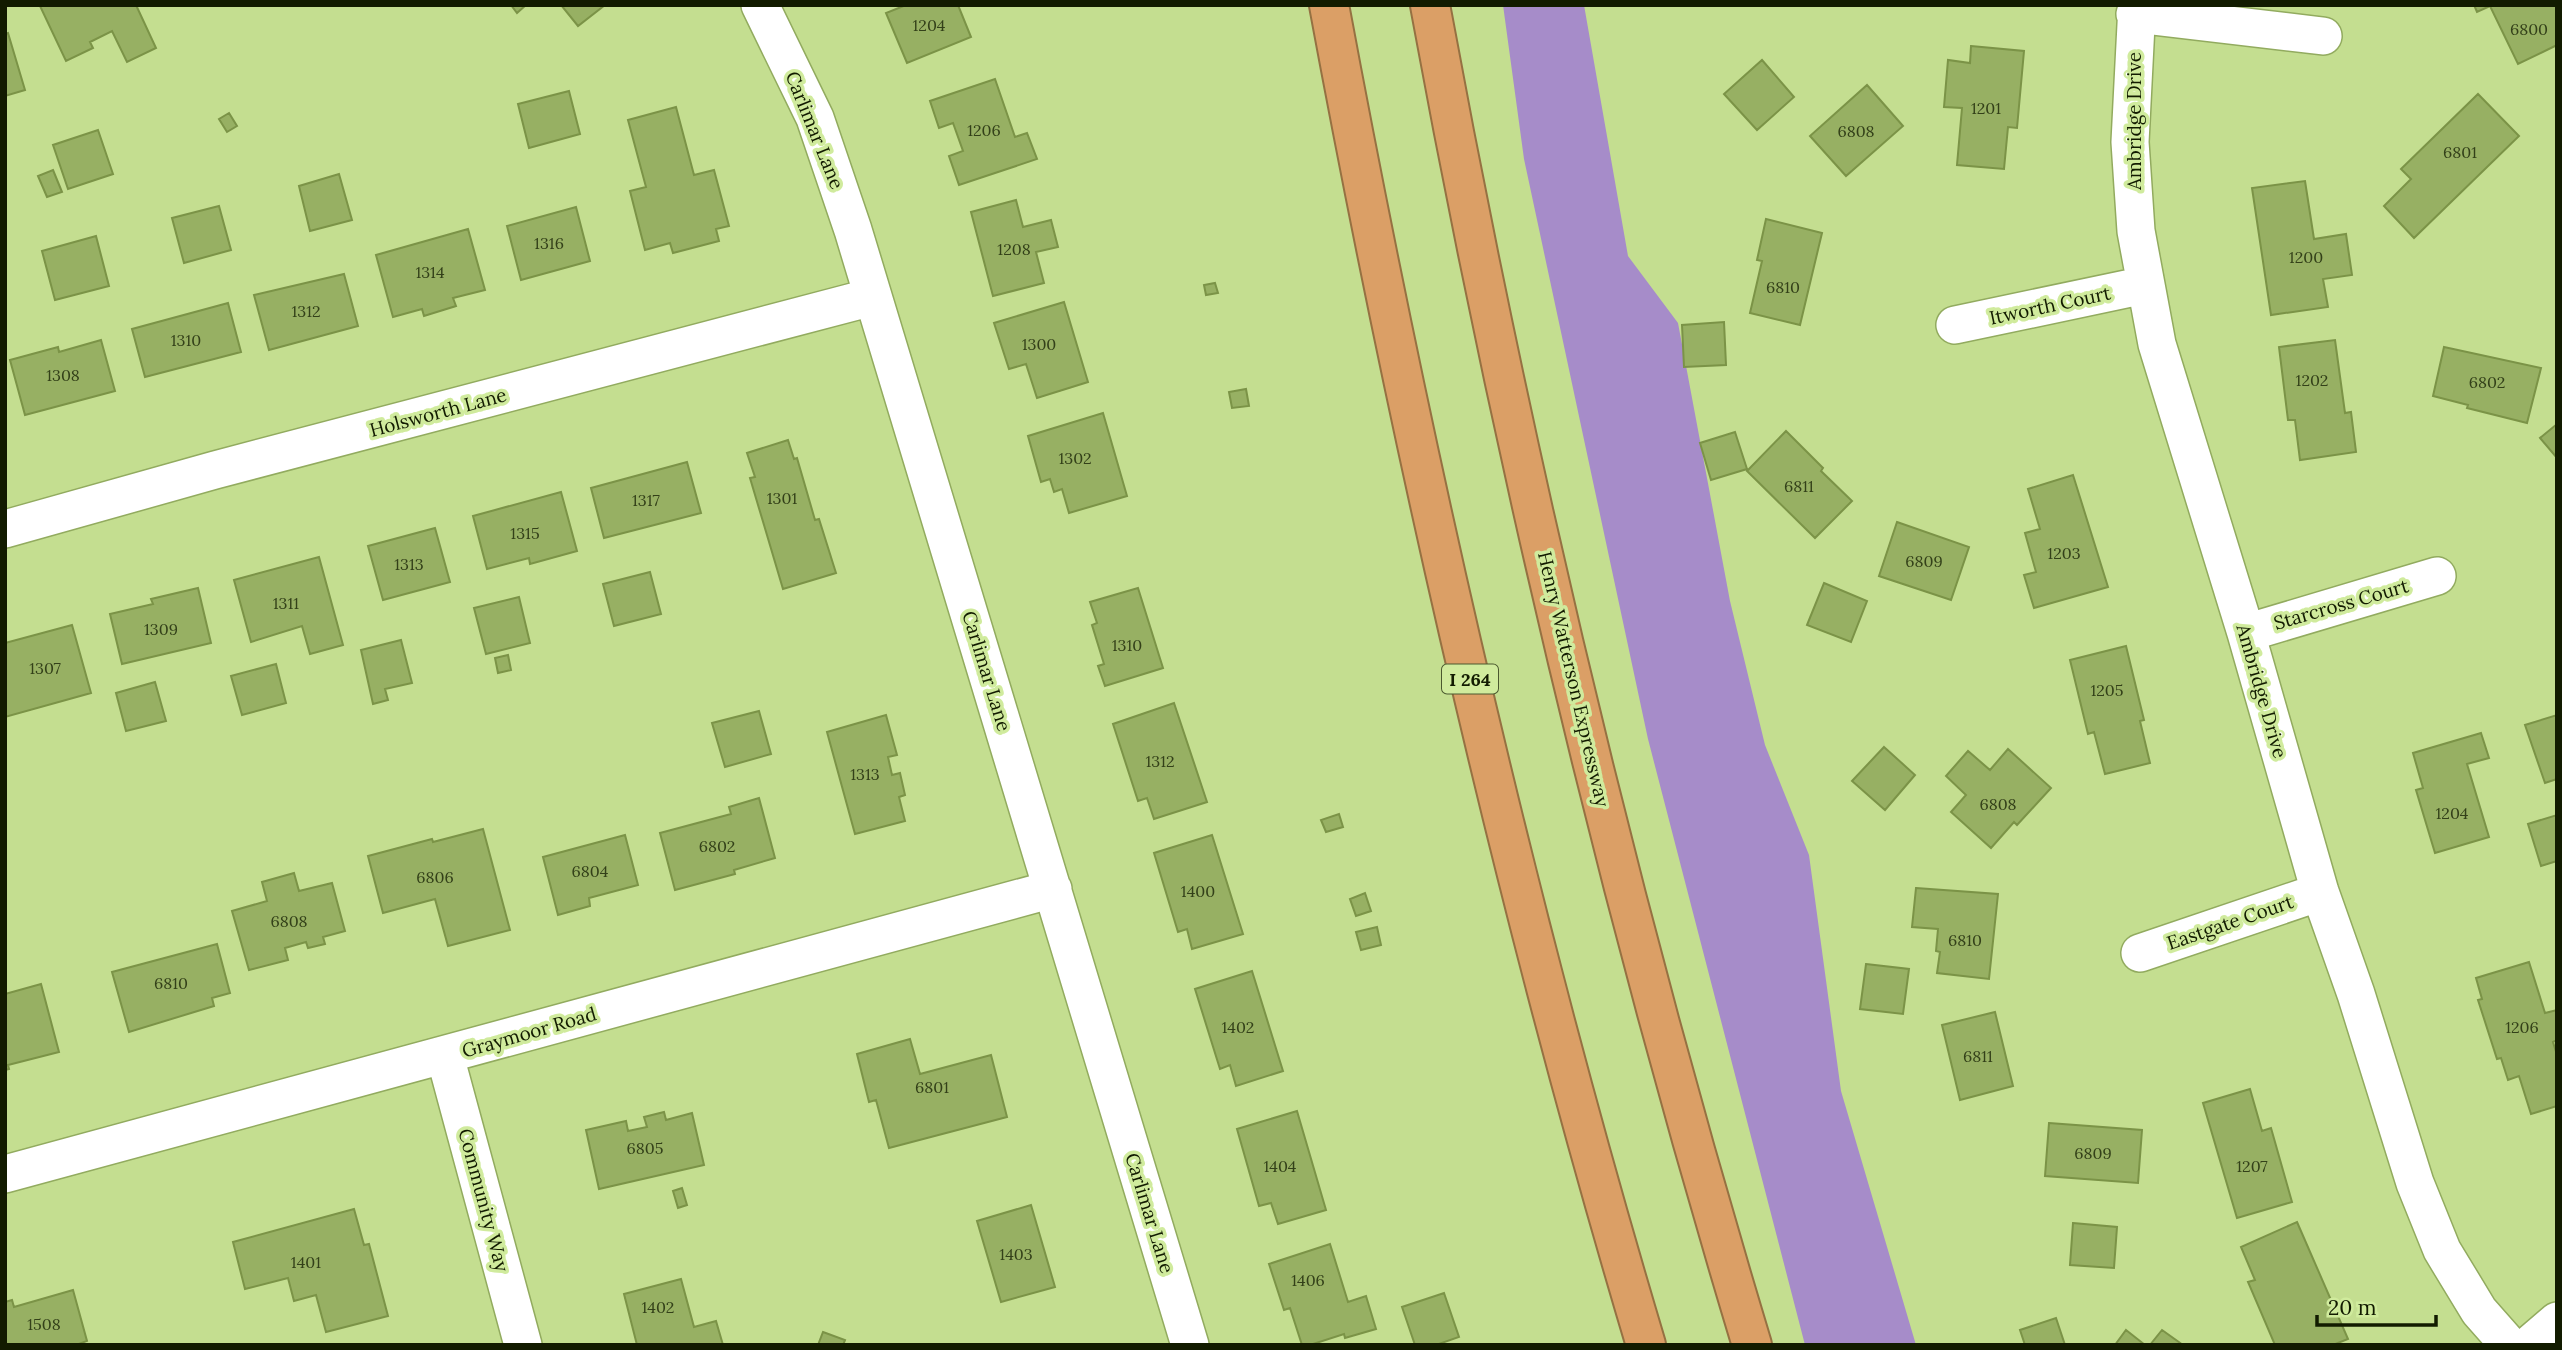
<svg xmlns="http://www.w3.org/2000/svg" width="2562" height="1350" viewBox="0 0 2562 1350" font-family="Lora,serif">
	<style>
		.forest { fill: #a68cc9 }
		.building { fill: #97b063; stroke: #7b9347; stroke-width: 2 }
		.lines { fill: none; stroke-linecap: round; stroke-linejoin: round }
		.street-casing { stroke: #92ab5f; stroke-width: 40 }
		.highway-casing { stroke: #957142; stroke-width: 42 }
		.street { stroke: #fff; stroke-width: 37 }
		.highway { stroke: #db9f66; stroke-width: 38 }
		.labels { text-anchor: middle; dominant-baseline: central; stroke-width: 7; stroke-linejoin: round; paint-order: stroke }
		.number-label { font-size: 16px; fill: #334019 }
		.shield { fill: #d0eb9d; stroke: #4b592f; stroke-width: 2 }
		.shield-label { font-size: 18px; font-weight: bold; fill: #121b00 }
		.street-label { font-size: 19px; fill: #121b00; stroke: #d0eb9d }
	</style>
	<rect width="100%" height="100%" fill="#c4de90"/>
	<path class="forest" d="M 1503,5 L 1584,5 L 1628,256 L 1678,323 L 1730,601 L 1765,745 L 1809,855 L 1841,1091 L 1916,1345 L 1805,1345 L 1648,739 L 1524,159 Z"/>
	<path class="building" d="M 136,5 L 156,48 L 127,62 L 112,31 L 90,42 L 93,48 L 66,61 L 40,6 Z
		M 511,5 L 526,5 L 517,13 Z
		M 561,5 L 605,5 L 578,26 Z
		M 906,5 L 958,5 L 971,37 L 907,63 L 886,13 Z
		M 2474,5 L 2557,5 L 2557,45 L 2518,64 L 2490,6 L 2477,12 Z
		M 8,33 L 25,90 L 5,96 L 5,34 Z
		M 1971,46 L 2024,51 L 2017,128 L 2008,127 L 2004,169 L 1957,165 L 1962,108 L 1944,107 L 1948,60 L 1970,63 Z
		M 1762,60 L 1794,97 L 1757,130 L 1724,94 Z
		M 995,79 L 1015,137 L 1027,133 L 1037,159 L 959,185 L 949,156 L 963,151 L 953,123 L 939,128 L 930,101 Z
		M 1867,85 L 1903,126 L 1846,176 L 1810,136 Z
		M 569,91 L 580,134 L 529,148 L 518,104 Z
		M 2478,94 L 2519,136 L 2414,238 L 2384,206 L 2411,179 L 2401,169 Z
		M 676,107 L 694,175 L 714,170 L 729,226 L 716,229 L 719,241 L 673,253 L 670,243 L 645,250 L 630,191 L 646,187 L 628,120 Z
		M 229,113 L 237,126 L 227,132 L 219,119 Z
		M 98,130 L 113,174 L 68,189 L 53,145 Z
		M 53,170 L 62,192 L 47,197 L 38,176 Z
		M 339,174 L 352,220 L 310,231 L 299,186 Z
		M 2305,181 L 2314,239 L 2346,234 L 2352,275 L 2323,279 L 2328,307 L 2271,315 L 2252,188 Z
		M 1016,200 L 1023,227 L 1051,220 L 1058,247 L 1036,252 L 1044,283 L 993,296 L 971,212 Z
		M 219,206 L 231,250 L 184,263 L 172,218 Z
		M 576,207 L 590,261 L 521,280 L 507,226 Z
		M 1766,219 L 1822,233 L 1800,325 L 1750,313 L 1762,261 L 1757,260 Z
		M 468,229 L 485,290 L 453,298 L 456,306 L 424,316 L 422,309 L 393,317 L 376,255 Z
		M 96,236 L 109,286 L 55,300 L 42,251 Z
		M 344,274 L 358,326 L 269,350 L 254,295 Z
		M 1215,283 L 1218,293 L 1206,295 L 1204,285 Z
		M 1064,302 L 1088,382 L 1037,398 L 1026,364 L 1009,369 L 994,323 Z
		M 228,303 L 241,352 L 145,377 L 132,329 Z
		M 1724,322 L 1726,365 L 1684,367 L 1682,325 Z
		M 101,340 L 115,391 L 25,415 L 10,360 L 58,347 L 59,352 Z
		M 2335,340 L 2345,413 L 2351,412 L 2356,452 L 2300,460 L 2295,420 L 2288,420 L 2279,347 Z
		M 2444,347 L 2541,368 L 2527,423 L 2467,408 L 2468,405 L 2433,396 Z
		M 1246,389 L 1249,406 L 1232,408 L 1229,392 Z
		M 1103,413 L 1127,496 L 1069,513 L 1062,489 L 1054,492 L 1050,479 L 1041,482 L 1028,436 Z
		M 2557,424 L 2557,458 L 2540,438 Z
		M 1786,431 L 1823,468 L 1821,471 L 1852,501 L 1815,538 L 1747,471 Z
		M 1735,432 L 1747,469 L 1711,480 L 1700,443 Z
		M 788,440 L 794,459 L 797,458 L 815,520 L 819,519 L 836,573 L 783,589 L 750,478 L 755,477 L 747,453 Z
		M 687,462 L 701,513 L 604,538 L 591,488 Z
		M 2073,475 L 2108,587 L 2034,608 L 2024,575 L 2036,572 L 2025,533 L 2040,529 L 2028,489 Z
		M 561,492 L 577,551 L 530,564 L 529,558 L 487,569 L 473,516 Z
		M 1897,522 L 1969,547 L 1951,600 L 1879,576 Z
		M 435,528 L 450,582 L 383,600 L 368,546 Z
		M 319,557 L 343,645 L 310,654 L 302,626 L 251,642 L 234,580 Z
		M 650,572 L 661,614 L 614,626 L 603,584 Z
		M 1824,583 L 1867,601 L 1851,642 L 1807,625 Z
		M 198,588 L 211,643 L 122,664 L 110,614 L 153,604 L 151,599 Z
		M 1138,588 L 1163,668 L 1105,686 L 1098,666 L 1104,664 L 1092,625 L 1097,623 L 1090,602 Z
		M 519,597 L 530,643 L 486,654 L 474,608 Z
		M 72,625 L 91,693 L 5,717 L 5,643 Z
		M 401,640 L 412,683 L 385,689 L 388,700 L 373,704 L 361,650 Z
		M 2126,646 L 2144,720 L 2140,721 L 2150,763 L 2105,774 L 2094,732 L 2088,734 L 2070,660 Z
		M 508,655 L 511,670 L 498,673 L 495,658 Z
		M 276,664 L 286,703 L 242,715 L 231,676 Z
		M 155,682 L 166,721 L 126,731 L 116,693 Z
		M 1174,703 L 1207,802 L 1154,819 L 1147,798 L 1138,801 L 1113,724 Z
		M 759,711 L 771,754 L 725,767 L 712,723 Z
		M 886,715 L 897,755 L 888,757 L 892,775 L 900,773 L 905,795 L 899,797 L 905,821 L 855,834 L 827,732 Z
		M 2557,715 L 2557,779 L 2545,783 L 2525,725 Z
		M 2481,733 L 2489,758 L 2467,764 L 2489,837 L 2435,853 L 2416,790 L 2423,788 L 2413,753 Z
		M 1884,747 L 1915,775 L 1885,810 L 1852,781 Z
		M 2008,749 L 2051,788 L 2017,825 L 2014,822 L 1991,848 L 1951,812 L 1966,795 L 1946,776 L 1968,751 L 1990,770 Z
		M 759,798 L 775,858 L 734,870 L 735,874 L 675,890 L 660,833 L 731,814 L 729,807 Z
		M 1339,814 L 1343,827 L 1326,832 L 1321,820 Z
		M 2557,815 L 2557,861 L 2541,866 L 2528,824 Z
		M 483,829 L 510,930 L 448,946 L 435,899 L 383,913 L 368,856 L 432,839 L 433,842 Z
		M 625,835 L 638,885 L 589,898 L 590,906 L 558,915 L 543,857 Z
		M 1212,835 L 1243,934 L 1192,949 L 1187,929 L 1178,932 L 1154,853 Z
		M 294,873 L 299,891 L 332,883 L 345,931 L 323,937 L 325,944 L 308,948 L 306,942 L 285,948 L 288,960 L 249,970 L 232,911 L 267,901 L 262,882 Z
		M 1916,888 L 1998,894 L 1989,979 L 1937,973 L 1940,952 L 1936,951 L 1938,929 L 1912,927 Z
		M 1365,893 L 1371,911 L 1356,916 L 1350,899 Z
		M 1377,927 L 1381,945 L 1361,950 L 1356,932 Z
		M 217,944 L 230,993 L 212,998 L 214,1006 L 129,1032 L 112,972 Z
		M 2529,962 L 2545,1013 L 2557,1010 L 2557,1040 L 2553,1042 L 2557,1055 L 2557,1106 L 2531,1114 L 2519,1076 L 2508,1080 L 2501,1058 L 2497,1059 L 2478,1000 L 2482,999 L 2476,978 Z
		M 1866,964 L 1909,969 L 1903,1014 L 1860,1009 Z
		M 1252,971 L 1283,1071 L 1236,1086 L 1230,1065 L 1220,1069 L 1195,989 Z
		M 41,984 L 59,1052 L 8,1065 L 9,1069 L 5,1070 L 5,994 Z
		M 1995,1012 L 2013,1086 L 1960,1100 L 1942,1025 Z
		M 910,1039 L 920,1074 L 991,1055 L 1007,1117 L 889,1148 L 876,1100 L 869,1102 L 857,1054 Z
		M 2250,1089 L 2262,1131 L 2271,1128 L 2292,1202 L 2237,1218 L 2203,1103 Z
		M 1297,1111 L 1326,1210 L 1278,1224 L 1271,1203 L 1259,1206 L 1237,1129 Z
		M 664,1112 L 666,1120 L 692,1113 L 704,1165 L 599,1189 L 586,1130 L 626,1121 L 628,1131 L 647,1127 L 644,1117 Z
		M 2049,1123 L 2142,1130 L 2138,1183 L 2045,1176 Z
		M 682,1188 L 687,1205 L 678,1208 L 673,1191 Z
		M 1031,1205 L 1055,1287 L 1001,1302 L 977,1221 Z
		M 354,1209 L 364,1245 L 369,1244 L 388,1316 L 326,1332 L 316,1295 L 294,1301 L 288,1278 L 245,1289 L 233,1242 Z
		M 2297,1222 L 2348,1339 L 2333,1345 L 2275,1345 L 2248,1282 L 2255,1280 L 2241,1247 Z
		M 2073,1223 L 2117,1227 L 2114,1268 L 2070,1265 Z
		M 1330,1244 L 1348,1302 L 1366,1296 L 1376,1329 L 1345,1338 L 1344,1334 L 1310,1345 L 1302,1345 L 1290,1308 L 1284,1310 L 1269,1264 Z
		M 681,1279 L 694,1327 L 716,1321 L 723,1345 L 637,1345 L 624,1294 Z
		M 73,1290 L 87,1341 L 76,1345 L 5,1345 L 5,1302 L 12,1300 L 14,1307 Z
		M 1444,1293 L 1459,1337 L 1436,1345 L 1415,1345 L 1402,1307 Z
		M 2056,1318 L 2065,1345 L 2025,1345 L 2020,1330 Z
		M 2126,1330 L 2145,1345 L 2115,1345 Z
		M 2162,1330 L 2183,1345 L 2150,1345 Z
		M 823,1332 L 845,1340 L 843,1345 L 818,1345 Z"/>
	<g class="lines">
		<defs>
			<path id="street" d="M 760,5 L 815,118 L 853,230 L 1190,1345
				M 2137,5 L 2130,142 L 2136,231 L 2157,344 L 2246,633 L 2320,892 L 2356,994 L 2415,1183 L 2442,1250 L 2479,1311 L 2509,1345
				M 2135,14 L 2323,36
				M 1955,325 L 2145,285
				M 5,529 L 215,470 L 872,297
				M 2246,633 L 2437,576
				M 2140,953 L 2320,892
				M 445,1056 L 523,1345
				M 5,1174 L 1053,889
				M 2529,1345 L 2557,1321"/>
			<path id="highway" d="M 1329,5 C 1413,457 1514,904 1646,1345
				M 1430,5 C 1513,457 1619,905 1752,1345"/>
		</defs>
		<use href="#street" class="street-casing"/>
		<use href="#highway" class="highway-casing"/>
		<use href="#street" class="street"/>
		<use href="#highway" class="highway"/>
	</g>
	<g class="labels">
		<g class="number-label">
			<text x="929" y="25">1204</text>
			<text x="2529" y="29">6800</text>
			<text x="1986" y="108">1201</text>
			<text x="984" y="130">1206</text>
			<text x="1856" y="131">6808</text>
			<text x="2460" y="152">6801</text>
			<text x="549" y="243">1316</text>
			<text x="1014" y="249">1208</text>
			<text x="2306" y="257">1200</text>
			<text x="430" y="272">1314</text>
			<text x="1783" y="287">6810</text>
			<text x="306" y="311">1312</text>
			<text x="186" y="340">1310</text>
			<text x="1039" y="344">1300</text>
			<text x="63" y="375">1308</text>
			<text x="2312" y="380">1202</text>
			<text x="2487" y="382">6802</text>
			<text x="1075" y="458">1302</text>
			<text x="1799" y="486">6811</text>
			<text x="782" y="498">1301</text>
			<text x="646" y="500">1317</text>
			<text x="525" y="533">1315</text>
			<text x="2064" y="553">1203</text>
			<text x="1924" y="561">6809</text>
			<text x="409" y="564">1313</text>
			<text x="286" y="603">1311</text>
			<text x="161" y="629">1309</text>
			<text x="1127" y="645">1310</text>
			<text x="45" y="668">1307</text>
			<text x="2107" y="690">1205</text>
			<text x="1160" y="761">1312</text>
			<text x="865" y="774">1313</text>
			<text x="1998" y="804">6808</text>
			<text x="2452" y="813">1204</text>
			<text x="717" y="846">6802</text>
			<text x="590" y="871">6804</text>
			<text x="435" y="877">6806</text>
			<text x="1198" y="891">1400</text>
			<text x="289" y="921">6808</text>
			<text x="1965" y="940">6810</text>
			<text x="171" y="983">6810</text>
			<text x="1238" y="1027">1402</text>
			<text x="2522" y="1027">1206</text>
			<text x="1978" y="1056">6811</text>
			<text x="932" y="1087">6801</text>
			<text x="645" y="1148">6805</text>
			<text x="2093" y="1153">6809</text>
			<text x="1280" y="1166">1404</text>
			<text x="2252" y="1166">1207</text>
			<text x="1016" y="1254">1403</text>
			<text x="306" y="1262">1401</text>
			<text x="1308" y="1280">1406</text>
			<text x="658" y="1307">1402</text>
			<text x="44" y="1324">1508</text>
		</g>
		<rect class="shield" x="1442" y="664.5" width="56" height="29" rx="5"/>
		<g class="shield-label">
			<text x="1470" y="679">I 264</text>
		</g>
		<g class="street-label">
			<text transform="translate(2134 121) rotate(-90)">Ambridge Drive</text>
			<text transform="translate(815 130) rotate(68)">Carlimar Lane</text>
			<text transform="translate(2050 305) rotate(-12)">Itworth Court</text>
			<text transform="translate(438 412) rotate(-15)">Holsworth Lane</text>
			<text transform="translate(2341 604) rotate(-16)">Starcross Court</text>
			<text transform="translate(987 671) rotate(73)">Carlimar Lane</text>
			<text transform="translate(1574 679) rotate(77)">Henry Watterson Expressway</text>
			<text transform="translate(2262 691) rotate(74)">Ambridge Drive</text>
			<text transform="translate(2230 922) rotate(-19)">Eastgate Court</text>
			<text transform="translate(529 1032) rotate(-16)">Graymoor Road</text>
			<text transform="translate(484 1200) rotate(75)">Community Way</text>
			<text transform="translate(1150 1213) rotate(73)">Carlimar Lane</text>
		</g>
	</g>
	<rect width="2562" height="1350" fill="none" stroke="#121b00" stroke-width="14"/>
	<path d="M2317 1315v10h119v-10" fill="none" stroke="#121b00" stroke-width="3.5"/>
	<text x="2328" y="1315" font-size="21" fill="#121b00" stroke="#d0eb9d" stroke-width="5" paint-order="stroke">20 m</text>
</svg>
